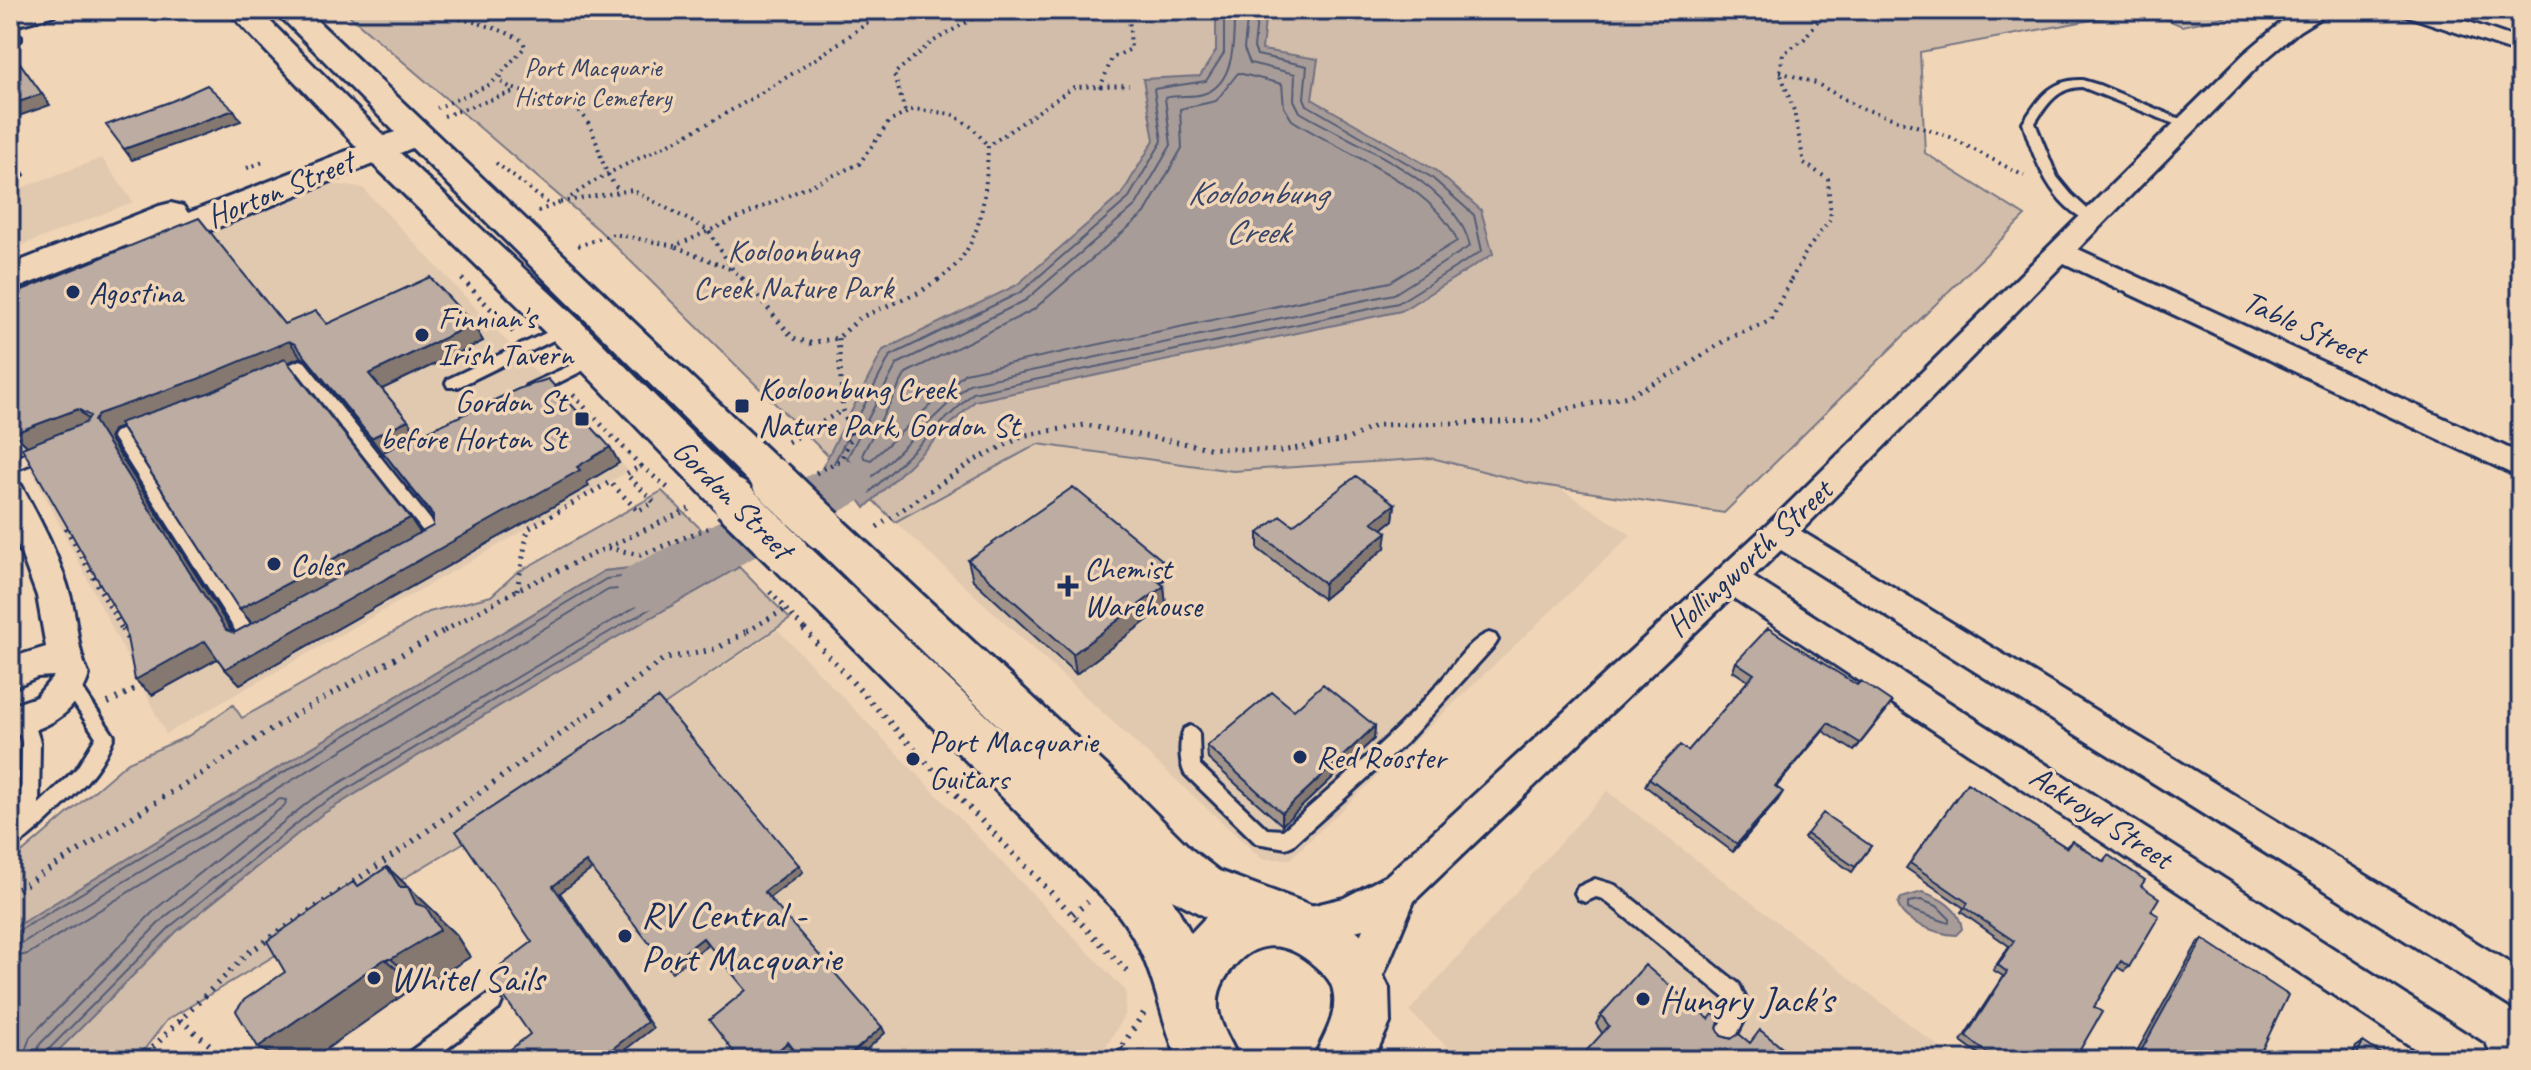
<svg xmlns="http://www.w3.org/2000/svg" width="2531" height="1070" viewBox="0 0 2531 1070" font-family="Caveat,sans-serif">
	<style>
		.built { fill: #e1c9b0 }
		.green { fill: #d1bdaa; stroke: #767684; stroke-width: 2 }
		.water { fill: #a89c98; stroke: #707081; stroke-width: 2 }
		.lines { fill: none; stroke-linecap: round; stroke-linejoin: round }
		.shore { stroke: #535b75; stroke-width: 2 }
		.river { fill: #a89c98; fill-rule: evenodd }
		.lane-casing { stroke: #1b2f5e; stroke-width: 6 }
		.street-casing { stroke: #1b2f5e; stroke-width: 6 }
		.secondary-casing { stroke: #1b2f5e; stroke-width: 6 }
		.path-far2 { stroke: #1b2f5e; stroke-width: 4; stroke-dasharray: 2 5; stroke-linecap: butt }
		.path-far1 { stroke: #1b2f5e; stroke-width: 5; stroke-dasharray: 2 6; stroke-linecap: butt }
		.path { stroke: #1b2f5e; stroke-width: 6; stroke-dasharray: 2 7; stroke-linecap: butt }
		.lane { fill: #f1d5b7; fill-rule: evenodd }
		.street { fill: #f1d5b7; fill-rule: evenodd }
		.secondary { fill: #f1d5b7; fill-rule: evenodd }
		.secondary-bridge-casing { stroke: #1b2f5e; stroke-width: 48; stroke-linecap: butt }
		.secondary-bridge { stroke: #f1d5b7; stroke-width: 42 }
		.wall { fill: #a2948a; stroke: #1b2f5e; stroke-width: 2; fill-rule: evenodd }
		.shaded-wall { fill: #847871; stroke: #1b2f5e; stroke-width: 2 }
		.building { fill: #bcaca1; stroke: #1b2f5e; stroke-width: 2 }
		.poi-dot { fill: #1b2f5e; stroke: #f1d5b7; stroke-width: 3 }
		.labels { text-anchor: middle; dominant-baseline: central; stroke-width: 7; stroke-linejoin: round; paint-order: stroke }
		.far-park-label { font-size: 26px; fill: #364469; stroke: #f1d5b7 }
		.street-label { font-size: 32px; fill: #1b2f5e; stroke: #f1d5b7 }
		.park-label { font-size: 32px; fill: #364469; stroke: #f1d5b7 }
		.poi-label { font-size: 32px; fill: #1b2f5e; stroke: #f1d5b7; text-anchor: start }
		.water-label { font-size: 34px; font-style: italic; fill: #37456a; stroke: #f1d5b7 }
		.near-poi-label { font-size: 38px; fill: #1b2f5e; stroke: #f1d5b7; text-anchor: start }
	</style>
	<rect width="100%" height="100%" fill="#f1d5b7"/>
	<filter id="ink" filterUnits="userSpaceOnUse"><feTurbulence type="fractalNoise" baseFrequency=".0125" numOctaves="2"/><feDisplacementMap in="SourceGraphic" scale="16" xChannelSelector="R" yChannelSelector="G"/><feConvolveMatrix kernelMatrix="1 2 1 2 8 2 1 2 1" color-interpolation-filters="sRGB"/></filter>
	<g filter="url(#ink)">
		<path class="built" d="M 102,158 L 133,202 L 10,250 L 10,192 Z
			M 330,184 L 363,188 L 629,471 L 166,734 L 10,427 L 10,315 Z
			M 1037,444 L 1233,471 L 1432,458 L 1558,487 L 1631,535 L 1290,859 L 1262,859 L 895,522 Z
			M 778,630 L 1126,991 L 1125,1015 L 1098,1060 L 615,1060 L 463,843 Z
			M 1607,791 L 1956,1060 L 1461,1060 L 1409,1011 Z"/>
		<path class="green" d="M 343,10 L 2145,10 L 1920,52 L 1925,153 L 2025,216 L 1724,513 L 1529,483 L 1432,458 L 1233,471 L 1038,444 L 895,522 L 599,230 Z
			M 2146,10 L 2256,10 L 2182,26 Z
			M 662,491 L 707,535 L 658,565 L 604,571 L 10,930 L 10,863 L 128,762 L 188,736 L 233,705 L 242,718 L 429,612 L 491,596 L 515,574 Z
			M 739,567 L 790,619 L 463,843 L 167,1020 L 136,1060 L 49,1060 L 177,931 L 321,815 L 535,684 Z"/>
		<path class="water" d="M 1216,10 L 1266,10 L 1262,50 L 1318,59 L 1312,99 L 1435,170 L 1481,210 L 1493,254 L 1401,311 L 975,401 L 865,508 L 846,482 L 822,468 L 883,350 L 1017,285 L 1122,194 L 1154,140 L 1143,79 L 1200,76 L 1216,51 Z
			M 707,535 L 739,567 L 535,684 L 321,815 L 177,931 L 49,1060 L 10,1060 L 10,930 L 604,571 L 658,565 Z
			M 1922,892 C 1940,897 1960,909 1962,929 L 1956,935 C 1938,934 1901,922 1898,903 L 1901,898 Z"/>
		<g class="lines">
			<path class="shore" d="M 1224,10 L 1224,53 L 1206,81 L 1154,89 L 1162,141 L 1128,199 L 1021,292 L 890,356 L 834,463 L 864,493 L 869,493 L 973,393 L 1398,303 L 1482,251 L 1474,215 L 1431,177 L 1307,105 L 1304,98 L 1307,66 L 1257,55 L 1254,48 L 1258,10
				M 1234,10 C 1234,37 1236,84 1203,94 C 1191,98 1178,94 1165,98 L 1171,145 L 1136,205 L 1026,300 L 897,364 L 847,458 L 865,478 L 871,478 L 969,384 L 1394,294 L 1470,246 C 1454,180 1354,145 1300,112 L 1294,100 L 1295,74 L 1250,63 L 1244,49 L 1248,10
				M 1238,73 L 1282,84 L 1284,107 L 1292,120 C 1340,152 1436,186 1457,241 L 1390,282 L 965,373 L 871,460 L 864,458 L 863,453 L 906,373 L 1033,310 L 1145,213 L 1182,148 L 1180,109 L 1216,101 Z
				M 1921,900 L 1937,906 L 1949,918 L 1949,923 L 1908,909 L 1908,902 Z
				M 10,936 L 606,579 L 660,572 L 705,547 L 723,563 L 721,568 L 531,677 L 316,808 L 172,925 L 47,1051 L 44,1060
				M 10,946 L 22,943 L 608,590 L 666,584 L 664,590 L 311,800 L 165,917 L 40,1044 L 34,1060
				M 10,958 L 28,954 L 280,799 L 286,800 L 285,805 L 157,908 L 30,1037 L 22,1060"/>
			<path class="river" d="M 846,460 L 867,467 L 875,482 L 867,497 L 669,603 L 647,610 L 625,603 L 616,586 L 625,569 L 825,467 Z"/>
			<defs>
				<path id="lane" d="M 17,35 L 21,36 L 21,40 L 10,43 L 10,37 Z
					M 2082,80 L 2099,85 L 2192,124 L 2186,128 L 2182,127 L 2082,87 C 2058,87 2047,104 2035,123 L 2057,177 L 2071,194 L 2097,218 L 2091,222 C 2052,207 2034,159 2023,123 C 2038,99 2051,79 2082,80 Z
					M 565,324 L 572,329 L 570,332 L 458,387 L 448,387 L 446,383 L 448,379 Z
					M 595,354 L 600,356 L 602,359 L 600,362 L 536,394 L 531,395 L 524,390 L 526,386 Z
					M 300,360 L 305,362 L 444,537 L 442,541 L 250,646 L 244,644 L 112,436 L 115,432 L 213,398 ZM 298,372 L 426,535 L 253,629 L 129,438 L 223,406 Z
					M 49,444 L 57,450 L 54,454 L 10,472 L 10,460 Z
					M 1489,633 L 1495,635 L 1498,640 L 1495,645 L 1407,742 L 1293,845 L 1286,848 L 1256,843 L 1185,774 C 1179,762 1179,740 1184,729 L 1190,726 L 1196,729 L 1199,734 L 1200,765 L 1267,829 L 1283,830 C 1339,781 1397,734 1445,676 C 1456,662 1471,639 1489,633 Z
					M 70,677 L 76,679 L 114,736 C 100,774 73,796 45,823 C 34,832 23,844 10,849 L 10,829 L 20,821 L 22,742 L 16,719 L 19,714 L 25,711 L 31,714 L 40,742 L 39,804 L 77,768 L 96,737 L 61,684 L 64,679 Z
					M 1595,879 L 1615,885 L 1739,984 L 1748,1004 L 1747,1015 L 1735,1038 L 1723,1046 L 1716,1043 L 1713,1036 L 1727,1014 L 1725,998 L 1603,899 L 1596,897 L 1585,902 L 1578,899 L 1575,893 L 1578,887 Z
					M 492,992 L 499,995 L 502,1002 L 499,1009 L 432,1060 L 404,1060 L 408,1053 Z"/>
				<path id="street" d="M 22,10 L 58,10 L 55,15 L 10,27 L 10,13 Z
					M 2305,10 L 2333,10 L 2299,31 L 2261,63 L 2078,249 L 2521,454 L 2521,478 L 2064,263 L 1801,531 L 2521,970 L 2521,1013 L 1781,550 L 1753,577 L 2484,1045 L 2490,1060 L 2432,1060 L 1732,597 L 1414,901 L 1374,998 L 1360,1004 L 1346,998 L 1340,984 L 1363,929 L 1304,943 L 1290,937 L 1284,924 L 1290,911 L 1344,898 L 1386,876 L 1768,524 L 2245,53 L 2283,21 Z
					M 2402,10 L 2434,10 L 2521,40 L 2521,54 L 2405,15 Z
					M 10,481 L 21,485 C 41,521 60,558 71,598 C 78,624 77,651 89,675 C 77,713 48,730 10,736 L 10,706 L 36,697 L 54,676 L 37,677 L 10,689 L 10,658 L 46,647 L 37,596 L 10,524 Z"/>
				<path id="secondary" d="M 227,10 L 259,10 L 384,136 L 395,132 L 274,10 L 306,10 L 787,468 L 793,479 L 787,490 L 772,495 L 757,490 L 412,148 L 400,153 L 579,320 L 748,489 L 755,500 L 748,511 L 733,516 L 718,511 L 551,338 L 373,164 L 157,252 L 144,255 L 131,252 L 127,245 L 10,291 L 10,265 L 159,206 L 171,203 L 183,206 L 188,213 L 357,147 Z
					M 824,512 L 839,517 L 1122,780 L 1192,850 L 1219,871 L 1338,915 L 1365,938 L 1389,988 L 1390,1023 L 1373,1060 L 1313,1060 C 1322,1038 1339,1016 1333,990 C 1331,980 1323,973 1315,966 C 1284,938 1252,939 1228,974 C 1220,986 1217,995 1218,1009 C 1220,1027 1232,1043 1239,1060 L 1178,1060 C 1154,1002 1156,963 1115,910 L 771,565 L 765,553 L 771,541 L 787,536 L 803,541 L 1026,753 L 809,541 L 802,529 L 809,517 ZM 1172,899 L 1206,917 L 1191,933 Z"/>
			</defs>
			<use href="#lane" class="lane-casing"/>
			<use href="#street" class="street-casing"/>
			<use href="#secondary" class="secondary-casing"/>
			<path class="path-far2" d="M 2001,10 L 2004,12
				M 334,13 C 394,10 470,11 523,41 L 525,47 L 491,84 L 437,108
				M 1780,72 L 1816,83 L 1858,107 L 1950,137 L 2024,176
				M 501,76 L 500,81 C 524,100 559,90 580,112 C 601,134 597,168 619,190
				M 1100,88 L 1112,58 L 1131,49 L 1129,15 L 1133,10
				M 905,111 L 894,74 L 932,42 L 988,10
				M 444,116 L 516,91
				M 496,163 L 550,205
				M 247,168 L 266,161
				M 571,197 C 603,173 637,160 673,142 C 742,106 807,67 870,21 L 874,10
				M 560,202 L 632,190 L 708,230 L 733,270 L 744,280
				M 538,211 L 562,202
				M 578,246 L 614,234 L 675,246 L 859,164 L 889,122 L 914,109 L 952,114 L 973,128 L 988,146
				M 676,247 L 730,269
				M 938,280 C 983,251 986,195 988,146 L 1074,87 L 1129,85
				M 1791,280 L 1807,250 L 1831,219 L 1828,179 L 1804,163 L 1794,111 L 1780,72 L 1783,54 L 1804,39 L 1826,10"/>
			<path class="path-far1" d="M 742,278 L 793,338 L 810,343 L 838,338 L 861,317 L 920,292 L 941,278
				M 462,279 L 513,332
				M 10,430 L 17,443
				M 788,442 L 843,410
				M 641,466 L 668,488
				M 816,473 L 841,460 L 852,435 L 843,410 L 838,338
				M 877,527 L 975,460 L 1026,435 L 1085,425 L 1209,448 L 1281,451 L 1346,440 L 1377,425 L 1538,421 L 1562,410 L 1628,396 L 1682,369 L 1727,339 L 1771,320 L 1792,278
				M 66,528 L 123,631
				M 608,548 L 641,555 L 708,528
				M 517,590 L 528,529 L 610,482 L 638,511 L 654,502 L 626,474 L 641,466 L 572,394
				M 770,592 L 806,631
				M 10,620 L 23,613
				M 444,631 L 517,590 L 689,509
				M 747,631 L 786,609"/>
			<path class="path" d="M 122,629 L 129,641
				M 804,629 L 947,785 L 1131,975
				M 108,703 L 142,685 L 141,681
				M 10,894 L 296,714 L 447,629
				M 1073,914 L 1088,902
				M 180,1020 L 210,1045 L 221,1060
				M 1121,1048 L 1132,1059
				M 140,1060 L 248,953 L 398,852 L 664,659 L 716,649 L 751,629
				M 1113,1060 L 1145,1011"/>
			<use href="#lane" class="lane"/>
			<use href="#street" class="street"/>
			<use href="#secondary" class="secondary"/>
			<defs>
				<path id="secondary-bridge" d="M 772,479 L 824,529
					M 733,500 L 787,553"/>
			</defs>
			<use href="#secondary-bridge" class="secondary-bridge-casing"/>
			<use href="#secondary-bridge" class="secondary-bridge"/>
		</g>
		<path class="wall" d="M 284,324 L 473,324 L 483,341 L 382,389 L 418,435 L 610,447 L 619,463 L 587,482 L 589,486 L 240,684 L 225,669 L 217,658 L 152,695 L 125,627 L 27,446 L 14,433 ZM 301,357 L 307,360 L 383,454 L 384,454 L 433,517 L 433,526 L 421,533 L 288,363 ZM 121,427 L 239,609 L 252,623 L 234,633 L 109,438 L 113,430 Z
			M 1395,504 L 1393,520 L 1382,529 L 1385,548 L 1323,599 L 1258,549 L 1258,533 Z
			M 968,560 L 1164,580 L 1160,583 L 1164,586 L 1166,606 L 1076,674 L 973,580 Z
			M 1736,662 L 1857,685 L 1892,702 L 1854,751 L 1823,731 L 1776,787 L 1778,800 L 1733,852 L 1645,786 L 1649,778 L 1688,751 L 1748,681 L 1733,671 Z
			M 1294,710 L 1375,726 L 1374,739 L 1282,825 L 1208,759 L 1207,746 Z
			M 1967,783 L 2066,847 L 2072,841 L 2103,861 L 2108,855 L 2141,886 L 2151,911 L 2129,967 L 2124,971 L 2117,967 L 2094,1007 L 2077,1055 L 2084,1060 L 1981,1060 L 1983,1057 L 1961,1041 L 2003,976 L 1993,970 L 2009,946 L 1961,912 L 1964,908 L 1906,868 Z
			M 1807,834 L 1871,846 L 1852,872 L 1804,838 Z
			M 387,867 L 417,895 L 438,915 L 440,920 L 456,935 L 470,957 L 423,986 L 285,972 L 353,882 L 358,886 Z
			M 2203,939 L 2257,1060 L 2132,1060 L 2197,944 Z
			M 1601,1015 L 1717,1028 L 1721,1036 L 1750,1043 L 1602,1033 L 1596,1024 Z
			M 2363,1042 L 2390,1060 L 2349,1060 L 2356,1047 Z"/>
		<path class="shaded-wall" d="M 12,52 L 50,105 L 10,119 L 10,105 Z
			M 234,110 L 241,121 L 132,160 L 124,149 Z
			M 10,154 L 25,175 L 10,190 Z
			M 473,324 L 483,341 L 380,390 L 369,374 Z
			M 289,341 L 301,357 L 212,395 L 113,430 L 109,438 L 241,646 L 226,630 L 94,421 L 98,414 Z
			M 78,409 L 93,425 L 30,449 L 14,433 Z
			M 408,420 L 419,437 L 383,454 L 371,438 Z
			M 610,447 L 619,463 L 587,482 L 589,486 L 240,684 L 225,669 Z
			M 1395,504 L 1393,520 L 1371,538 L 1372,522 Z
			M 410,518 L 421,534 L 254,625 L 239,609 Z
			M 1387,532 L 1385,548 L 1323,599 L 1324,583 Z
			M 1162,560 L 1164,580 L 1149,591 L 1146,571 Z
			M 1164,586 L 1166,606 L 1076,674 L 1073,654 Z
			M 205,641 L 221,657 L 152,695 L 135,680 Z
			M 1892,702 L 1887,710 L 1854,751 L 1860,743 Z
			M 1828,723 L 1823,731 L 1770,794 L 1775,786 Z
			M 1375,726 L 1374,739 L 1282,825 L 1282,813 Z
			M 1783,792 L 1778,800 L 1733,852 L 1737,844 Z
			M 586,862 L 592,869 L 560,893 L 653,1028 L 612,1060 L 598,1060 L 553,886 Z
			M 799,865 L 803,872 L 769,898 L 764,892 Z
			M 387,867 L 417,895 L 438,915 L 440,920 L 456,935 L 470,957 L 423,986 L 391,959 L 416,904 L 400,887 Z
			M 703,938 L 708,945 L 672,972 L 667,966 Z
			M 385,959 L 416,986 L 311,1060 L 279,1060 L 258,1047 Z
			M 882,1027 L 885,1033 L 855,1060 L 844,1060 Z
			M 788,1042 L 792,1048 L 778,1060 L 767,1060 Z"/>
		<path class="building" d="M 10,49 L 42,94 L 10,105 Z
			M 207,85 L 234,110 L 124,149 L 106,125 L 172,101 Z
			M 10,155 L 16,164 L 10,170 Z
			M 199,218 L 284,324 L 316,311 L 327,324 L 430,277 L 473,324 L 369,374 L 408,420 L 371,438 L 295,344 L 289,341 L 198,379 L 98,414 L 94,421 L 226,630 L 234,633 L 433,526 L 433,515 L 383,452 L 518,389 L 548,379 L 610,447 L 577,467 L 580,470 L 225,669 L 205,641 L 135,680 L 125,627 L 22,448 L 85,423 L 90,416 L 78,409 L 14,433 L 10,428 L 10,295 Z
			M 285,359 L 410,518 L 239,609 L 119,423 L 211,392 Z
			M 1356,476 L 1395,504 L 1372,522 L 1387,532 L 1324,583 L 1258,533 L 1281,516 L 1293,525 Z
			M 1073,487 L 1162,560 L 1146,571 L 1164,586 L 1073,654 L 968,560 Z
			M 1768,628 L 1857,685 L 1861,681 L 1892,702 L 1860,743 L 1828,723 L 1775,786 L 1783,792 L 1737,844 L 1649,778 L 1680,745 L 1688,751 L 1754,674 L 1736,662 Z
			M 1323,684 L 1375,726 L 1282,813 L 1207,746 L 1272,692 L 1294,710 Z
			M 658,698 L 799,865 L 764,892 L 882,1027 L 844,1060 L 802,1060 L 788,1042 L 767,1060 L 740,1060 L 709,1020 L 746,990 L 703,938 L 667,966 L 586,862 L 553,886 L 647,1022 L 598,1060 L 497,1060 L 530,1034 L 489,975 L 532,942 L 456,831 Z
			M 1967,783 L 2067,848 L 2072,841 L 2104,862 L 2108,855 L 2145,880 L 2141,886 L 2159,898 L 2151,911 L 2159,916 L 2129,967 L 2121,961 L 2094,1007 L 2102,1012 L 2077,1055 L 2084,1060 L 1984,1060 L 1987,1053 L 1966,1036 L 2007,972 L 1998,965 L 2014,941 L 1965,908 L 1968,903 L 1910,863 Z
			M 1823,813 L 1871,846 L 1855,867 L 1807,834 Z
			M 387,867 L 400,887 L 408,887 L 416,904 L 426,907 L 440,930 L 391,959 L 385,959 L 258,1047 L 236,1011 L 244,1000 L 285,972 L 267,941 L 353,882 L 357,887 Z
			M 2203,939 L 2288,995 L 2257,1060 L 2136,1060 Z
			M 1645,965 L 1709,1019 L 1713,1014 L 1720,1019 L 1717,1028 L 1721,1036 L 1731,1039 L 1739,1034 L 1750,1043 L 1760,1030 L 1791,1055 L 1788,1060 L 1578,1060 L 1609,1026 L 1601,1015 Z
			M 2363,1042 L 2390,1060 L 2354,1060 Z
			M 434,1051 L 440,1060 L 405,1060 L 409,1057 L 424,1057 Z"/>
	</g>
	<g class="poi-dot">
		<circle cx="73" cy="292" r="8"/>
		<circle cx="422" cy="335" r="8"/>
		<rect x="734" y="398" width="16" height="16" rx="4"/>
		<rect x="574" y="411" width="16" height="16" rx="4"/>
		<circle cx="274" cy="564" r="8"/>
		<path d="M1064 574h8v8h8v8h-8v8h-8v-8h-8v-8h8z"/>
		<circle cx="1300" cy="757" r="8"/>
		<circle cx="913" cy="759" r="8"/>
		<circle cx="625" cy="936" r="8"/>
		<circle cx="374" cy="978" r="8"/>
		<circle cx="1643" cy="999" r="8"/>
	</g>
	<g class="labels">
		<g class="far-park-label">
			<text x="593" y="67">Port Macquarie<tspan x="593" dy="30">Historic Cemetery</tspan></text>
		</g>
		<g class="street-label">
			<text transform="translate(280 189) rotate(-22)">Horton Street</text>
			<text transform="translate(2305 327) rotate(25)">Table Street</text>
			<text transform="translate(733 499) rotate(45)">Gordon Street</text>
			<text transform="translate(1749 558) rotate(-43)">Hollingworth Street</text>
			<text transform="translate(2101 817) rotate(33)">Ackroyd Street</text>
		</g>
		<g class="park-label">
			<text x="793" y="250">Kooloonbung<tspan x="793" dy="37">Creek Nature Park</tspan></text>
		</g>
		<g class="poi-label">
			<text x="89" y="292">Agostina</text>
			<text x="438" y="317">Finnian's<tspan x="438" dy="37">Irish Tavern</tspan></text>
			<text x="758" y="388">Kooloonbung Creek<tspan x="758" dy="37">Nature Park, Gordon St</tspan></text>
			<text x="566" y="401" text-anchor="end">Gordon St<tspan x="566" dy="37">before Horton St</tspan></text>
			<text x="290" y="564">Coles</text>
			<text x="1084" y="568">Chemist<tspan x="1084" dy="37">Warehouse</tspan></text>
			<text x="929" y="741">Port Macquarie<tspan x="929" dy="37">Guitars</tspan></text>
			<text x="1316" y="757">Red Rooster</text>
		</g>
		<g class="water-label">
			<text x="1257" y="192">Kooloonbung<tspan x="1257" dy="39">Creek</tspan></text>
		</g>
		<g class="near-poi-label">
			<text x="641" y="914">RV Central -<tspan x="641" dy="44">Port Macquarie</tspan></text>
			<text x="390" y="978">Whitel Sails</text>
			<text x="1659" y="999">Hungry Jack's</text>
		</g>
	</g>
	<rect width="2531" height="1070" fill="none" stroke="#f1d5b7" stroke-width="40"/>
	<rect x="20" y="20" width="2491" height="1030" fill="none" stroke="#1b2f5e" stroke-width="3" filter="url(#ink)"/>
</svg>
